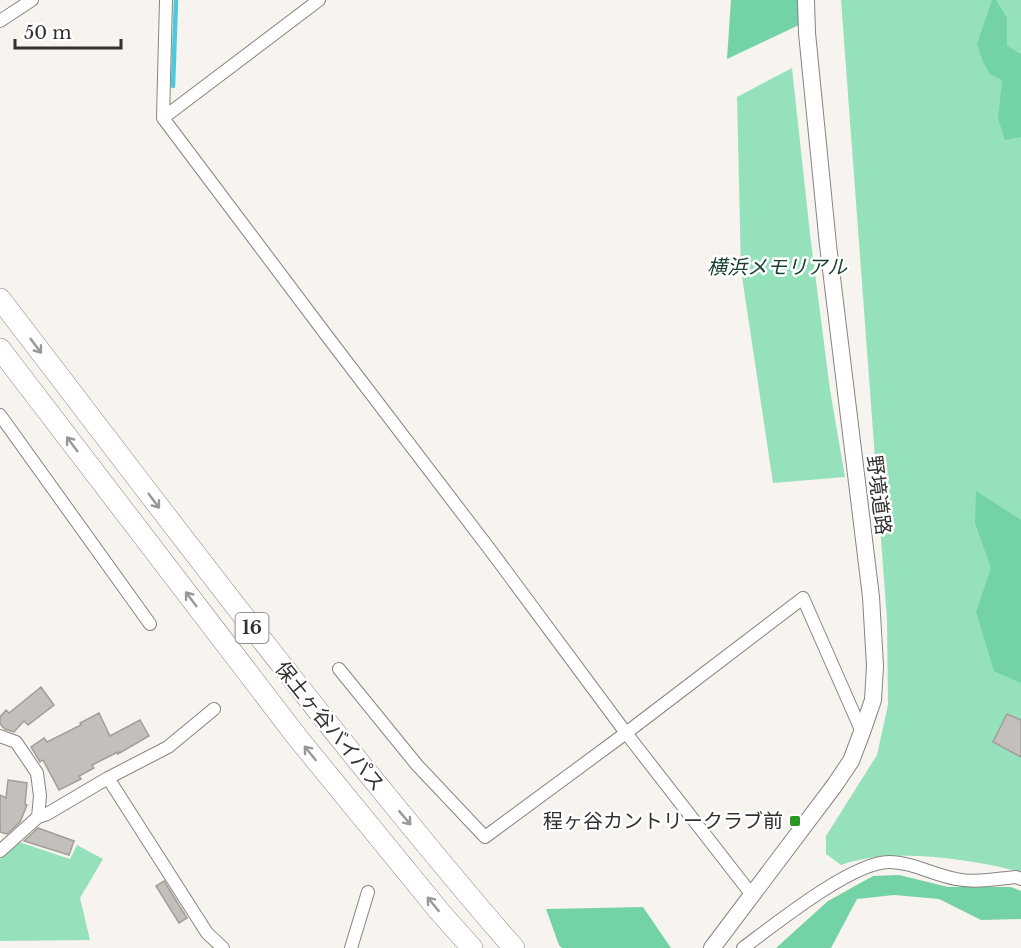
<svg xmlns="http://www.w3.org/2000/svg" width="1021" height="948" viewBox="0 0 1021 948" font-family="'Libre Baskerville','Noto Sans JP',serif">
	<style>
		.green { fill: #95e1bc }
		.forest { fill: #73d3a6 }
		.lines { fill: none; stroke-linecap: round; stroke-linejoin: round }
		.stream { stroke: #4bcadf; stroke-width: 4.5 }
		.building { fill: #c3bfbb; stroke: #a19e99; stroke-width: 1.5 }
		.street-casing { stroke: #888580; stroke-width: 14 }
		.secondary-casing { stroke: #888580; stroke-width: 18 }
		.highway-casing { stroke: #888580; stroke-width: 22 }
		.street { stroke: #fff; stroke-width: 12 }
		.secondary { stroke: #fff; stroke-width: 16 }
		.highway { stroke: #fff; stroke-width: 21 }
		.oneway { stroke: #989897 }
		.poi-dot { fill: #299722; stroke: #fff; stroke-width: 2 }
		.labels { text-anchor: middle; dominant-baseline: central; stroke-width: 5; stroke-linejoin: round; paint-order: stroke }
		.shield { fill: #fff; stroke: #706f6d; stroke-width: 1.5 }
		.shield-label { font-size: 18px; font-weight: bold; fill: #32312f }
		.park-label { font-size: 20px; font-style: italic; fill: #184230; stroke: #fff }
		.street-label { font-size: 20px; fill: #32312f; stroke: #fff }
		.poi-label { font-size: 20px; fill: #32312f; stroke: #fff; text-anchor: end }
	</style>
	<rect width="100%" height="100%" fill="#f7f3ee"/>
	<path class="green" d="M 841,0 L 1021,0 L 1021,872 C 969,859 892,847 841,865 L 826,854 L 826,836 L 877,755 L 888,705 L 887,620 Z
		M 792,68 L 810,234 L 830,390 L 845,477 L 773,483 L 741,270 L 737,97 Z
		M 16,841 L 70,859 L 77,845 L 103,859 L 80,898 L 90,940 L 0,941 L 0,859 Z"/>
	<path class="forest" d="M 731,0 L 798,0 L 799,25 L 727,59 Z
		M 992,0 L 996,0 L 1007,18 L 1007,46 L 1021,54 L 1021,137 L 1005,140 L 998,119 L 1002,80 L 990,74 L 983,62 L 977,44 Z
		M 976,491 L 1021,520 L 1021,683 L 994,671 L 976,612 L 991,568 L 975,523 Z
		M 899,875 L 948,887 L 1011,887 L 1021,891 L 1021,919 L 981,920 L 939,899 L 894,895 L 857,899 L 831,948 L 776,948 L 828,901 L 873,876 Z
		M 643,907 L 671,948 L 562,948 L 559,945 L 546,909 Z"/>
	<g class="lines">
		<path class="stream" d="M 173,86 L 176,0"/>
	</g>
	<path class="building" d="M 41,687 L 54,705 L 28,725 L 24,721 L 14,732 L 5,729 L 0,724 L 0,717 L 6,710 L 9,713 Z
		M 99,713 L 110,736 L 140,720 L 149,736 L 118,754 L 118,752 L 92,765 L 94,768 L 79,776 L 81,779 L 59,790 L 43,760 L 40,762 L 31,747 L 44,738 L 47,742 L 81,725 L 80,723 Z
		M 1007,714 L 1021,720 L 1021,757 L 993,742 Z
		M 8,780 L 27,783 L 25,804 L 27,805 L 20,822 L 7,834 L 0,832 L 0,795 L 6,798 Z
		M 38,828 L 74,841 L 69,855 L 24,841 Z
		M 164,881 L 187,918 L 179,923 L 156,886 Z"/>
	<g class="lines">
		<defs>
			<path id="street" d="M 166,0 L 163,118 L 327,336 L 491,551 L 626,733 L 752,895
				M 0,21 L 32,0
				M 163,118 L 319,0
				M 0,415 L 150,624
				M 339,669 L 417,765 L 485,837 L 626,733 L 803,598 L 862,732
				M 0,736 L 16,742 L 37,773 L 40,796 L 38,817
				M 108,778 L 207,933 L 223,948
				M 0,851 L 38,817 L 47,814 L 108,778 L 168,747 L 214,709
				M 351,948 L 368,892
				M 743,948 C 774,925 852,862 889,862 C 912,862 933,875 956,879 C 975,883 996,879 1016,877 L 1021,879"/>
			<path id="secondary" d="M 712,948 L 834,786 L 851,761 L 862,732 L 873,700 L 875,666 L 871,597 L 828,245 L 807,33 L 806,0"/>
			<path id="highway" d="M 0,299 C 133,472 264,647 403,816 C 439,860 476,905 514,948
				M 0,349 L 297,737 L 440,912 L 472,948"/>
		</defs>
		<use href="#street" class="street-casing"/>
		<use href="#secondary" class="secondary-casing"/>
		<use href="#highway" class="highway-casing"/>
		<use href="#street" class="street"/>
		<use href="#secondary" class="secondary"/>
		<use href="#highway" class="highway"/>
	</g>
	<defs><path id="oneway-shaft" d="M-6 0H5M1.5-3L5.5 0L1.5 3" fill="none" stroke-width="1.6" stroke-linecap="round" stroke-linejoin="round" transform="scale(1.5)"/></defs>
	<g class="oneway">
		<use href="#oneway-shaft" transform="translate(36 346) rotate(53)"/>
		<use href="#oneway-shaft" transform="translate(72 444) rotate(-127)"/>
		<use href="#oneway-shaft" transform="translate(154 501) rotate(53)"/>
		<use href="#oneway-shaft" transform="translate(191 599) rotate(-127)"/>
		<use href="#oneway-shaft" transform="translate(310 753) rotate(-129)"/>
		<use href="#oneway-shaft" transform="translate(405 818) rotate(50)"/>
		<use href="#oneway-shaft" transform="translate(433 904) rotate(-129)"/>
	</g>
	<rect class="poi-dot" x="789" y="815" width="12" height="12" rx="3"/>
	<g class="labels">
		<rect class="shield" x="235.5" y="613" width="33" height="30" rx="4.5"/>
		<g class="shield-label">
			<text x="252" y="628">16</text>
		</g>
		<g class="park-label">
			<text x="777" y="267">横浜メモリアル</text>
		</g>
		<g class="street-label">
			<text transform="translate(879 495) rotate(83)">野境道路</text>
			<text transform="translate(330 726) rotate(51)">保土ヶ谷バイパス</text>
		</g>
		<g class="poi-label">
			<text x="783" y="821">程ヶ谷カントリークラブ前</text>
		</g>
	</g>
	<path d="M15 39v9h106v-9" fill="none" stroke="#32312f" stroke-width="3"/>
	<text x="24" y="39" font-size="18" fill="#32312f" stroke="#ffffff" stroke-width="4.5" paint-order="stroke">50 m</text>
</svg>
